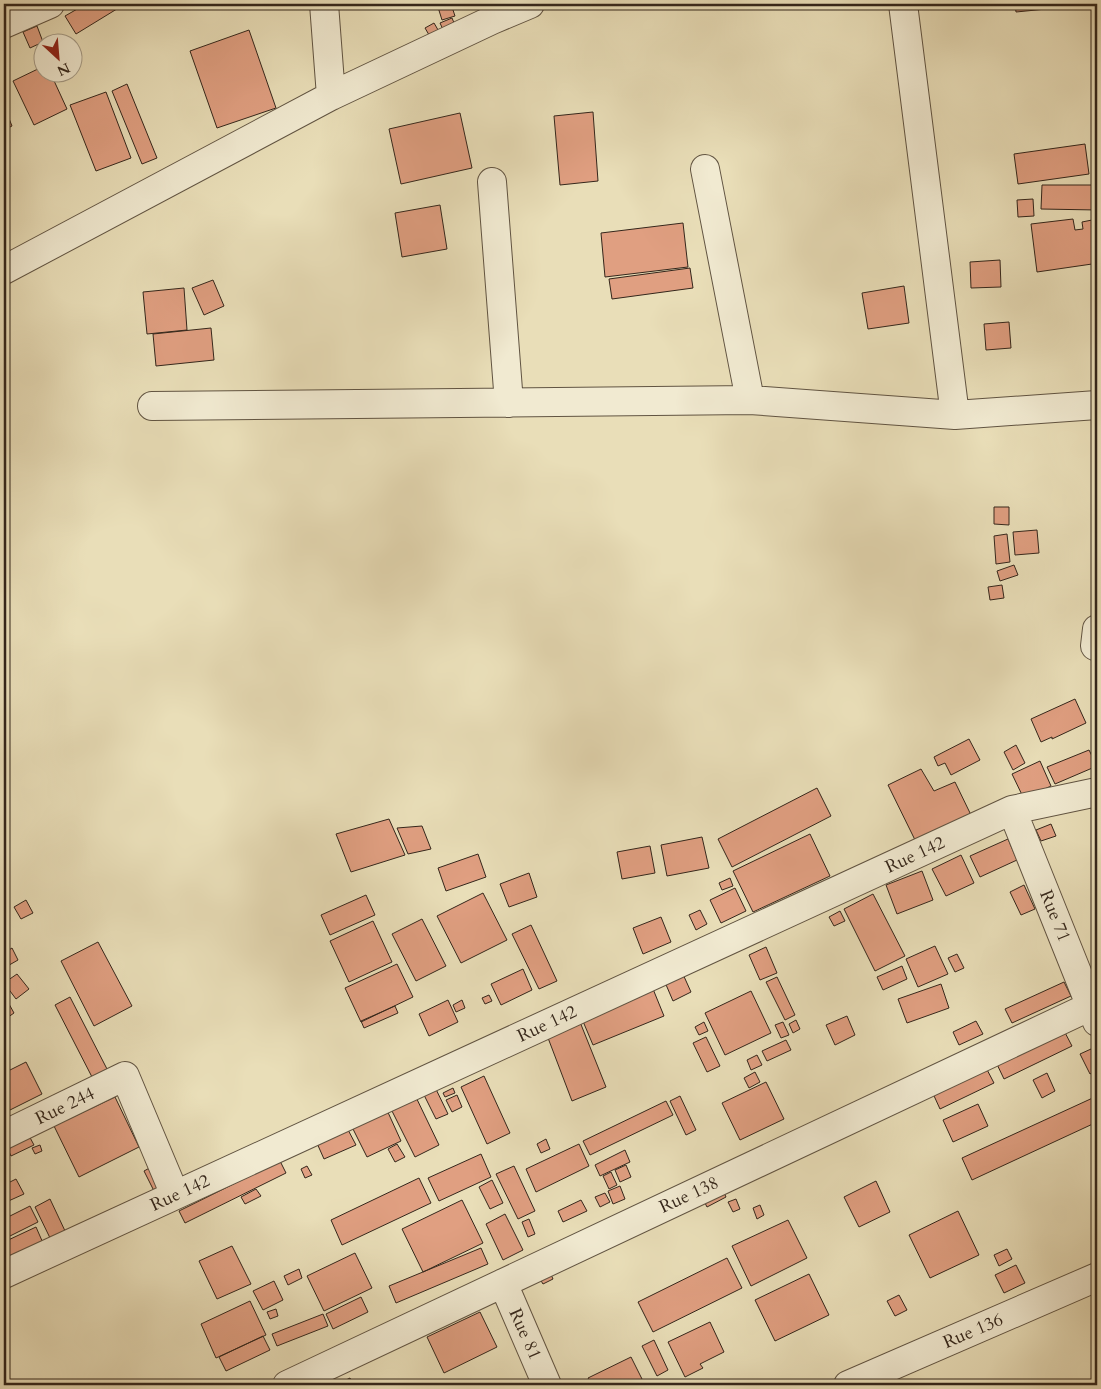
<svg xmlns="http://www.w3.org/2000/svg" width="1101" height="1389" viewBox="0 0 1101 1389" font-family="Cardo,serif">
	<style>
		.building { fill: #e09f81; stroke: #34261b }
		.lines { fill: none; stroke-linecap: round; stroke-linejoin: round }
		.minor-casing { stroke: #615442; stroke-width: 30 }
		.minor { stroke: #f1ead1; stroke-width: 28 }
		.labels { text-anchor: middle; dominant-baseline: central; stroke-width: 4; stroke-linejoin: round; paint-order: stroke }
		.street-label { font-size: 18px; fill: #34261b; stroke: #f1ead1 }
	</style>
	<rect width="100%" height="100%" fill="#e9deb8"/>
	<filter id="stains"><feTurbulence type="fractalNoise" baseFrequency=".004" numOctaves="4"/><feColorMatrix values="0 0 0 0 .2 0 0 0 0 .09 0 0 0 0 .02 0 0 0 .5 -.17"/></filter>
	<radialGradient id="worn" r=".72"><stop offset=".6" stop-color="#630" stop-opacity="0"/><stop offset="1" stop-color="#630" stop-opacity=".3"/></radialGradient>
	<path class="building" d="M 86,4 L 125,4 L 76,34 L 65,16 Z
		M 437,4 L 451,4 L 455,16 L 442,20 Z
		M 1015,4 L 1055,4 L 1056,8 L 1016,12 Z
		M 452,18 L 457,30 L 445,34 L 440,23 Z
		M 434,23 L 441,35 L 432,40 L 425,28 Z
		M 37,26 L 43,42 L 30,48 L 23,32 Z
		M 249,30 L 276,108 L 217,128 L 190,51 Z
		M 42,67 L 42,72 L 50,72 L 67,109 L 34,125 L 13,81 Z
		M 127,84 L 157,158 L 142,164 L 112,91 Z
		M 106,92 L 131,158 L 96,171 L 70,105 Z
		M 4,106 L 12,126 L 4,130 Z
		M 593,112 L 598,181 L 560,185 L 554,116 Z
		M 460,113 L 472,168 L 401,184 L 389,129 Z
		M 1085,144 L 1089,174 L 1018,184 L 1014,154 Z
		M 1042,185 L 1097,185 L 1097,210 L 1041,209 Z
		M 1033,199 L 1034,216 L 1018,217 L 1017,200 Z
		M 440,205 L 447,249 L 402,257 L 395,213 Z
		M 1073,219 L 1075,230 L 1083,229 L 1082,222 L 1097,219 L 1097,270 L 1093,271 L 1092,264 L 1037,272 L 1031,224 Z
		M 683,223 L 688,267 L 605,277 L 601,233 Z
		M 1000,260 L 1001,287 L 971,288 L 970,262 Z
		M 690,268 L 693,288 L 612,299 L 609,279 Z
		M 213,280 L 224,306 L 204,315 L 192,288 Z
		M 904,286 L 909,323 L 868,329 L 862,293 Z
		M 184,288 L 187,330 L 147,334 L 143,292 Z
		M 1009,322 L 1011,348 L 986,350 L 984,324 Z
		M 211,328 L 214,360 L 156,366 L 153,334 Z
		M 994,507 L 1009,507 L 1009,525 L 994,524 Z
		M 1037,530 L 1039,553 L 1015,555 L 1013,532 Z
		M 1007,534 L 1010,562 L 996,564 L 994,536 Z
		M 1014,565 L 1018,575 L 1000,581 L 997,571 Z
		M 1002,585 L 1004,598 L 990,600 L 988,587 Z
		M 1075,699 L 1086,723 L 1052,739 L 1052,737 L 1041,742 L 1031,719 Z
		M 969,739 L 980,760 L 951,775 L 945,763 L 938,766 L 934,757 Z
		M 1016,745 L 1025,763 L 1013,770 L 1004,752 Z
		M 1089,750 L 1097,766 L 1055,784 L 1047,767 Z
		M 1040,761 L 1051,786 L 1024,799 L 1012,774 Z
		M 921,769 L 934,791 L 955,782 L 971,815 L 916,842 L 888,785 Z
		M 817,788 L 831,816 L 732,867 L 718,839 Z
		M 389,819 L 405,855 L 351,872 L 336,834 Z
		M 1051,824 L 1056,836 L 1041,841 L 1036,830 Z
		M 422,826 L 431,849 L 408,854 L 397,828 Z
		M 810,834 L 830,876 L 753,912 L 733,871 Z
		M 702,837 L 709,868 L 667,876 L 661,845 Z
		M 1008,839 L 1017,860 L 980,877 L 970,856 Z
		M 650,846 L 655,873 L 622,879 L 617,852 Z
		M 478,854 L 486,877 L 446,891 L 438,868 Z
		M 961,855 L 974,883 L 946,896 L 932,869 Z
		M 922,871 L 933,900 L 897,914 L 886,885 Z
		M 529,873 L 537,897 L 509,907 L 500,884 Z
		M 730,878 L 733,886 L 722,890 L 719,883 Z
		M 1024,885 L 1035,909 L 1021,915 L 1010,892 Z
		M 735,888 L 746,911 L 721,923 L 710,900 Z
		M 483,893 L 507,940 L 461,963 L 437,916 Z
		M 873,894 L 905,956 L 875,971 L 844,909 Z
		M 366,895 L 375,915 L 330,935 L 321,915 Z
		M 26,900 L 33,913 L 21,919 L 14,907 Z
		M 700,910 L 707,924 L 696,930 L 689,915 Z
		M 840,911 L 845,921 L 834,926 L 829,917 Z
		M 661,917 L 671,942 L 643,954 L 633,928 Z
		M 422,919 L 446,966 L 416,981 L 392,934 Z
		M 373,921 L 392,962 L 349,982 L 330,941 Z
		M 531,925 L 557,981 L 539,989 L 512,934 Z
		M 98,942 L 132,1006 L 94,1026 L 61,961 Z
		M 935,946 L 948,974 L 918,987 L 906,959 Z
		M 766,947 L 777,973 L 760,980 L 749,955 Z
		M 12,948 L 18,960 L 4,968 L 4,953 Z
		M 957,954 L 964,968 L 955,972 L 948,958 Z
		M 397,964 L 413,997 L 361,1022 L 345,988 Z
		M 902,966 L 907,979 L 883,990 L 877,977 Z
		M 523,969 L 532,990 L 501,1005 L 491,984 Z
		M 682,972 L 691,992 L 673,1001 L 664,980 Z
		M 17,974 L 29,989 L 16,999 L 4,983 Z
		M 777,977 L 795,1015 L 785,1020 L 766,982 Z
		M 1064,982 L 1071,996 L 1012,1023 L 1005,1009 Z
		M 941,984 L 949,1008 L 907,1023 L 898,999 Z
		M 653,989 L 664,1016 L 593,1045 L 582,1019 Z
		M 751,991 L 771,1033 L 725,1055 L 705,1013 Z
		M 4,995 L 14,1013 L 4,1020 Z
		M 489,995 L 492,1001 L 485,1004 L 482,998 Z
		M 70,997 L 107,1069 L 92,1077 L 55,1005 Z
		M 448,1000 L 458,1022 L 429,1036 L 419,1014 Z
		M 462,1000 L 465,1008 L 456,1012 L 453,1005 Z
		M 395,1006 L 398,1013 L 364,1028 L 361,1021 Z
		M 847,1016 L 855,1035 L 835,1045 L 826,1025 Z
		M 578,1017 L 606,1087 L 572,1101 L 545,1030 Z
		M 796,1020 L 800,1029 L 793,1033 L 789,1024 Z
		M 976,1021 L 983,1034 L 959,1045 L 953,1032 Z
		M 704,1022 L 708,1031 L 699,1035 L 695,1027 Z
		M 783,1022 L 789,1035 L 781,1038 L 775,1025 Z
		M 1061,1025 L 1072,1046 L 1004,1079 L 994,1058 Z
		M 706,1037 L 720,1066 L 707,1072 L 693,1043 Z
		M 786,1040 L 791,1050 L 767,1061 L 762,1051 Z
		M 1091,1049 L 1097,1061 L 1097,1070 L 1090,1074 L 1080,1054 Z
		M 757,1055 L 762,1065 L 751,1070 L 747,1060 Z
		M 26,1062 L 42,1094 L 4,1113 L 4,1073 Z
		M 983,1062 L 994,1083 L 940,1109 L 930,1087 Z
		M 755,1072 L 760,1082 L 749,1088 L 744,1078 Z
		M 1047,1073 L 1055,1091 L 1042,1098 L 1033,1080 Z
		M 484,1076 L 510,1133 L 487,1144 L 461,1087 Z
		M 432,1081 L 448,1114 L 436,1119 L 420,1087 Z
		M 766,1082 L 784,1119 L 740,1140 L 722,1103 Z
		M 453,1088 L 455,1093 L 445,1097 L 443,1093 Z
		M 413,1091 L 439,1145 L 415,1157 L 388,1103 Z
		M 457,1095 L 462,1107 L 452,1112 L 446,1100 Z
		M 680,1096 L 696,1130 L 686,1135 L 670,1101 Z
		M 1097,1096 L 1097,1122 L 972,1180 L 962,1158 Z
		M 115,1097 L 139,1147 L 79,1177 L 54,1126 Z
		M 666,1101 L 673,1115 L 590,1155 L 583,1141 Z
		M 978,1104 L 988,1126 L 953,1142 L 943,1120 Z
		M 386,1108 L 401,1141 L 367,1157 L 351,1125 Z
		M 346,1126 L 356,1145 L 324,1159 L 316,1141 Z
		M 27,1132 L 34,1145 L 11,1156 L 5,1143 Z
		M 546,1139 L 550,1149 L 541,1153 L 537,1144 Z
		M 397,1144 L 405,1157 L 395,1162 L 388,1149 Z
		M 579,1144 L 589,1166 L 536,1192 L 526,1169 Z
		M 40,1145 L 42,1151 L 35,1154 L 32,1148 Z
		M 625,1150 L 630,1162 L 600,1176 L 595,1165 Z
		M 481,1154 L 491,1177 L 439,1201 L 428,1178 Z
		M 4,1158 L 9,1173 L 4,1175 Z
		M 280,1161 L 286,1173 L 185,1223 L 179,1211 Z
		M 155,1165 L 166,1185 L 154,1191 L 144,1171 Z
		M 626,1165 L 631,1177 L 620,1182 L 615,1170 Z
		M 307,1166 L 312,1175 L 305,1178 L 301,1169 Z
		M 514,1166 L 535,1211 L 518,1219 L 496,1174 Z
		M 611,1172 L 617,1185 L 609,1189 L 603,1176 Z
		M 419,1178 L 431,1203 L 342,1245 L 331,1220 Z
		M 16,1179 L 24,1194 L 4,1203 L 4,1185 Z
		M 492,1180 L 503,1203 L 490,1209 L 479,1187 Z
		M 876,1181 L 890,1212 L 859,1227 L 844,1197 Z
		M 620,1186 L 625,1199 L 613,1204 L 608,1191 Z
		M 721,1186 L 726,1197 L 707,1207 L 701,1195 Z
		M 256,1189 L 261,1196 L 245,1204 L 241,1197 Z
		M 605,1193 L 610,1202 L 600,1207 L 595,1197 Z
		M 50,1199 L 66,1233 L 51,1240 L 35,1207 Z
		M 736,1199 L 740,1209 L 733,1212 L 728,1202 Z
		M 462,1200 L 483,1243 L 423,1272 L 402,1229 Z
		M 581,1200 L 587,1211 L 563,1222 L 558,1211 Z
		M 760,1205 L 764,1215 L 757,1219 L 753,1208 Z
		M 30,1206 L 38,1222 L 4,1239 L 4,1219 Z
		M 958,1211 L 979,1255 L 930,1278 L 909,1235 Z
		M 505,1214 L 523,1250 L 503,1260 L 486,1224 Z
		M 529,1219 L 535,1234 L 528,1237 L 522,1222 Z
		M 788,1220 L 807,1258 L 751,1286 L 732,1246 Z
		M 36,1227 L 43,1243 L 4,1262 L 4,1242 Z
		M 232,1246 L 251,1284 L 217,1299 L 199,1261 Z
		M 481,1248 L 488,1264 L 396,1303 L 389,1286 Z
		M 1007,1249 L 1012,1259 L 999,1266 L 994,1255 Z
		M 355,1253 L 372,1288 L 324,1311 L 307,1276 Z
		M 727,1258 L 742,1288 L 653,1332 L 638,1302 Z
		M 1016,1265 L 1025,1283 L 1004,1293 L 995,1275 Z
		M 548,1268 L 553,1279 L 543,1284 L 537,1274 Z
		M 299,1269 L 302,1278 L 288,1285 L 284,1276 Z
		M 809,1274 L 829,1315 L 775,1341 L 755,1300 Z
		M 274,1281 L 283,1300 L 263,1310 L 253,1291 Z
		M 899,1295 L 907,1310 L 895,1316 L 887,1301 Z
		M 361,1297 L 368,1312 L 333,1329 L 326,1314 Z
		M 250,1301 L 266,1335 L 216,1358 L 201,1324 Z
		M 276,1309 L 278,1316 L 270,1319 L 267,1312 Z
		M 480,1312 L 497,1347 L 444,1373 L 427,1337 Z
		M 323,1314 L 328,1326 L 277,1346 L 272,1334 Z
		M 710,1322 L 724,1352 L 700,1364 L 703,1368 L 685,1377 L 668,1342 Z
		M 263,1336 L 270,1350 L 226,1371 L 219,1357 Z
		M 654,1340 L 668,1370 L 657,1376 L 642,1346 Z
		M 631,1357 L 645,1385 L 592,1385 L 588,1378 Z
		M 350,1378 L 353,1385 L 341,1385 L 340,1383 Z"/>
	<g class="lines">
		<defs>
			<path id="minor" d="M 324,4 L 331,96
				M 903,4 L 955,415
				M 4,24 L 50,4
				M 705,169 L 750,400
				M 492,182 L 509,403
				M 4,270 L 331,96 L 492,20 L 530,4
				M 152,406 L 750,400 L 955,415 L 1097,405
				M 1095,646 L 1097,629
				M 1012,810 L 1097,1022
				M 4,1135 L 125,1076 L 175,1195
				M 4,1274 L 1012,810 L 1097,792
				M 503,1283 L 547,1385
				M 287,1385 L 1091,1006
				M 848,1385 L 1097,1277"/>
		</defs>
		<use href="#minor" class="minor-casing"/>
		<use href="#minor" class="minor"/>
	</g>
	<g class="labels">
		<g class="street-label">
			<text transform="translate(915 855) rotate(-25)">Rue 142</text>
			<text transform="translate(1055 916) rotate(68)">Rue 71</text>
			<text transform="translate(547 1024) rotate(-25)">Rue 142</text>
			<text transform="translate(65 1106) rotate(-26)">Rue 244</text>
			<text transform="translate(180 1193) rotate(-25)">Rue 142</text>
			<text transform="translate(689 1195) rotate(-25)">Rue 138</text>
			<text transform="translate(973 1331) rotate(-23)">Rue 136</text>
			<text transform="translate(525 1334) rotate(66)">Rue 81</text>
		</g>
	</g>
	<rect width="1101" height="1389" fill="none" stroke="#e9deb8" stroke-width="20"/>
	<rect x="5" y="5" width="1091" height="1379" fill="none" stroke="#34261b" stroke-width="2.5"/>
	<rect x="10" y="10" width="1081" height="1369" fill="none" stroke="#34261b"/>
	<g transform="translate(58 58) rotate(154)"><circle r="24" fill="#f1ead1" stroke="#a59c88"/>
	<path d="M0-4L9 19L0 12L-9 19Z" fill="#8f2418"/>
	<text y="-8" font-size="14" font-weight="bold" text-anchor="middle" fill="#34261b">N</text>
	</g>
	<rect width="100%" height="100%" filter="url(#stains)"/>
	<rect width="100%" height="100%" fill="url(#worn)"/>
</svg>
